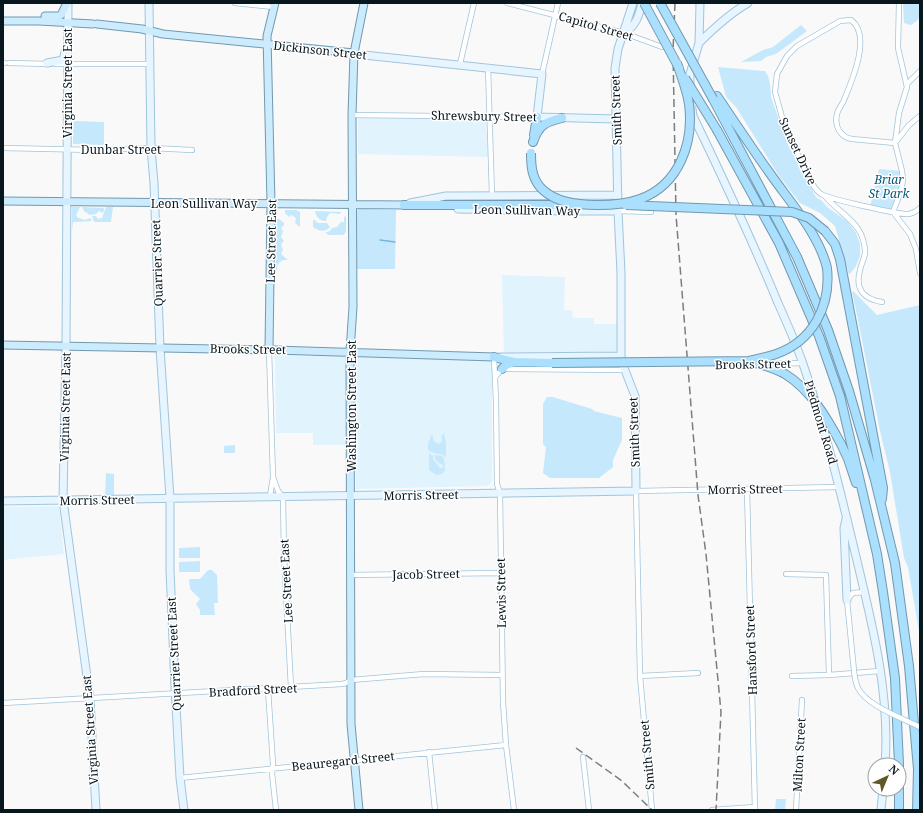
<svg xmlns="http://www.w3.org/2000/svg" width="923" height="813" viewBox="0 0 923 813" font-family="'Noto Serif',serif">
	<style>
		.built { fill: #e1f3fd }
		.green { fill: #c5e8fc }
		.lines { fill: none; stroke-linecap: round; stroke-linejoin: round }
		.stream { stroke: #77b6d8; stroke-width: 1.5 }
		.street-casing { stroke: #a1c5da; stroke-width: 6 }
		.secondary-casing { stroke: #a1c5da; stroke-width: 9 }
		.primary-casing { stroke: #7199af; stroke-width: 9 }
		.highway-casing { stroke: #7199af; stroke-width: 10 }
		.street { stroke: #fff; stroke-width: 4.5 }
		.secondary { stroke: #e6f5ff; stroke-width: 7 }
		.primary { stroke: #ccecfe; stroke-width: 7 }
		.highway { stroke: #aadffe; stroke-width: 8 }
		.rail { stroke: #787f83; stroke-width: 1.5; stroke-dasharray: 8 4; stroke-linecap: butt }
		.street-bridge-casing { stroke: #a1c5da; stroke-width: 6; stroke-linecap: butt }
		.highway-bridge-casing { stroke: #7199af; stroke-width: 10; stroke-linecap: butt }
		.street-bridge { stroke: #fff; stroke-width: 4.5 }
		.highway-bridge { stroke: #aadffe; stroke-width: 8 }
		.labels { text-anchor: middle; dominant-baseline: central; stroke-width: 3; stroke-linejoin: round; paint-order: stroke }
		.street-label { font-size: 12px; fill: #08161d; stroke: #fff }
		.park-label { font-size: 12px; font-style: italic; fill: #06597b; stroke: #fff }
	</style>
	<rect width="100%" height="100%" fill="#f9f9f9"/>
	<path class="built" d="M 360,117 L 485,119 L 486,121 L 488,156 L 487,157 L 359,154 L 358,152 L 358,120 Z
		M 502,275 L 565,277 L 564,310 L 572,310 L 573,318 L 594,318 L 594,324 L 620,324 L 621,355 L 504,355 Z
		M 275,355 L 486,359 L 490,361 L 492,364 L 492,480 L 490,484 L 486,486 L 356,489 L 355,445 L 313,445 L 313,433 L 276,433 Z
		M 59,506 L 64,554 L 3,560 L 3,507 Z"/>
	<path class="green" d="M 903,3 L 920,3 C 920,15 922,19 911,25 L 904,23 Z
		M 801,25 L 807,31 L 776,54 L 766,57 L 761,61 L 741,62 L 763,50 L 773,47 Z
		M 718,67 L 765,71 L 768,76 L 770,84 L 771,97 L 788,145 L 816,197 L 822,201 L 827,207 L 847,221 L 856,233 L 860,244 L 860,256 L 856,266 L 849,275 L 835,226 L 820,213 L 800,203 L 779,176 L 736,107 L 726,97 Z
		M 73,121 L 104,122 L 104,145 L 73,144 Z
		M 879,169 L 902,171 L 903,180 L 893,212 L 870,207 Z
		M 72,207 L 80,207 L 76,215 L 78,218 L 85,220 L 90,218 L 92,221 L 73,222 L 72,230 Z
		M 82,207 L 104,208 L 104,210 L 103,213 L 99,211 L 96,214 L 90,215 L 84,211 Z
		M 106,207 L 113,207 L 111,222 L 94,222 L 92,216 L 96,216 L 98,219 L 102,218 Z
		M 358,209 L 396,210 L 395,269 L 357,269 L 357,212 Z
		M 285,210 L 296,210 L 300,212 L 300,227 L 295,223 L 296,219 L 295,217 L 291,215 L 289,217 L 285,213 Z
		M 315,211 L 341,212 L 340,214 L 330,213 L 327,217 L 326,221 C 320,221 316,217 315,211 Z
		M 346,216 L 346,232 L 343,235 L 329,235 L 325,233 L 330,231 L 332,228 L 337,227 L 341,222 L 344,222 L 344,217 Z
		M 276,219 L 279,219 L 284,223 L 284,225 L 281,228 L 283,231 L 281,237 L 284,241 L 281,244 L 283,250 L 281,254 L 288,260 C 281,259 277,263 277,271 L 276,271 Z
		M 313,219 L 318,223 L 327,223 L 330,227 C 324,233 319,231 313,227 Z
		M 853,291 L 877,315 L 920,305 L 920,637 L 908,567 L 904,558 L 890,472 L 880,431 L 856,310 L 852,293 Z
		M 547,397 L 553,397 L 592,409 L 594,411 L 622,418 L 622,440 L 613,460 L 613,467 L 599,478 L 550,478 L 543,473 L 546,447 L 543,444 L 543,404 Z
		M 444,433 L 446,444 L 446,457 C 441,453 434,454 428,450 L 428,444 L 432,434 L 434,441 L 438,444 L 442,442 L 442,438 L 441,436 Z
		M 235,445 L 235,453 L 224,453 L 224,446 Z
		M 429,453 L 433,456 L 433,459 L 440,468 L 443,468 L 443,465 L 439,463 L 435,459 L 435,455 L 442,456 L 444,458 L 445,470 L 442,474 L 436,475 L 429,470 Z
		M 106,473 L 114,474 L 114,496 L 105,495 Z
		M 200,547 L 200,558 L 179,558 L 179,548 Z
		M 200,561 L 200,572 L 179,572 L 179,562 Z
		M 208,570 L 212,570 L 217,575 L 218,603 L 214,603 L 215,615 L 200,615 L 200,610 L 196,604 L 200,599 L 190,589 L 189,579 L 200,579 Z
		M 776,799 L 786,799 L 785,810 L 775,810 Z"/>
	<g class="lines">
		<path class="stream" d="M 380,240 L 395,242"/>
		<defs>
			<path id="street" d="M 235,3 L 274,7
				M 507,3 L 624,33 L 662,47
				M 899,3 L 898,48 L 907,87 L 899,113 L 895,143 L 902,171 L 903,180 L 901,191 L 893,212 L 910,234 L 916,249 L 920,273
				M 3,63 L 5,63
				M 9,63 L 49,64
				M 56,64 L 149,64
				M 460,64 L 474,3
				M 488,67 L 492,196
				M 542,74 L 558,3
				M 907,84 L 920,71
				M 352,115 L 537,117
				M 920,116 L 909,125 L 895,143 L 852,139 C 840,137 834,126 837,114 C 838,109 842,105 844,100 C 852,81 872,35 851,20 L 840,21 L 797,46 L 787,56 L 777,74 L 775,92 L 785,128 L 813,185 C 815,188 818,192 821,194 C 829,199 900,215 909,214 C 913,213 917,211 920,208
				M 3,148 L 95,150 L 151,148 L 192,150
				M 825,196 C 836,210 853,218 861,234 C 863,239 865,246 865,252 C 865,258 861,264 860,270 C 855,289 863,299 882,302
				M 618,211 L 651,212
				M 269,350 L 273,477 L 270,496
				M 494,357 L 496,401 L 497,484 L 500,493 L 503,702 L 506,745 L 514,810
				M 766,364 L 803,363
				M 495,377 L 502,369 L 625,370
				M 273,477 L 278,491 L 283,497 L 284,554 L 291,688
				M 747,489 L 755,810
				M 786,574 L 826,575 L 829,675
				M 350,575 L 501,573
				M 853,661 L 847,600 L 853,593 L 864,592
				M 640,676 L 698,673
				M 792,676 L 829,675 L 880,671
				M 268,689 L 273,764 L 272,773 L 276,810
				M 3,703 L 342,684 L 346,683 L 351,680 L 424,674 L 502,675
				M 429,752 L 435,810
				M 583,757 L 589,810
				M 180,778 L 506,745
				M 652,810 L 640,676 L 636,491 L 839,487
				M 712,810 L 755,807
				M 796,810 L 802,700"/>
			<path id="secondary" d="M 68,3 L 66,347 L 63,500 L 90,699 L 96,810
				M 149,3 L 151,148 L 154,183 L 160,348 L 170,498 L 170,570 L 175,687 L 180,778 L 184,810
				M 624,33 C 636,26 639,16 642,3
				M 699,43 C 714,28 729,14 748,3
				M 364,55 L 542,74 L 537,117 L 616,119
				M 47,63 L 63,60 L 65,52
				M 690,87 L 690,74 L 699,43 L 700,3
				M 692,109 L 693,116 C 723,178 752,240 778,303 C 787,323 796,343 803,364 C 826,430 842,498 858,565 C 874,631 890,697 885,765
				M 410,203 L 446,196 L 618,195
				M 458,209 L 562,211 L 618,211
				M 500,357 L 621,356
				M 3,501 L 636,491 L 635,396 L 623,365 L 621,356 L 621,273 L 618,211 L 615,68 L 618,49 L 633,3
				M 846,519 L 844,528 L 847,600
				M 881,810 L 883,789"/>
			<path id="primary" d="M 45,16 L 58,16 L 61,15 L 67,3
				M 3,21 L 39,21 L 93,24
				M 97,24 L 142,29 L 163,34 L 354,53
				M 3,201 L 404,205
				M 3,345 L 275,350 L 494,357
				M 269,350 L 271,203 L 267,36 L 275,3
				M 359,810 L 351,724 L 350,351 L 353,307 L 352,115 L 354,53 L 364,3"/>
			<path id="highway" d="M 717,96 C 734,121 751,147 769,172 C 789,201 819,234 827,268
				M 713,99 L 797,257 L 828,330 L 849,391 L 875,480 L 895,563 L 909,666 L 918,769 L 917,810
				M 717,130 L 779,243 L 819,336 L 840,396 L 877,554 L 883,592 L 895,678 L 899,764 L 899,810
				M 534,135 L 537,117
				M 533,142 C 539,125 545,122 562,118
				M 404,205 L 573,205
				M 825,231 L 835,244 L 840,259 L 883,488 L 882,499
				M 494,357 L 514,362 L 552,363
				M 502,369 L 506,365 L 514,362
				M 841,444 L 848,459 L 856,483"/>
		</defs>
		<use href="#street" class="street-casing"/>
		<use href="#secondary" class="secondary-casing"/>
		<use href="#primary" class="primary-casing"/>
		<use href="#highway" class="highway-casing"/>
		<use href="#street" class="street"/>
		<use href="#secondary" class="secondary"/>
		<use href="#primary" class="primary"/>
		<use href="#highway" class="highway"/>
		<path class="rail" d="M 675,3 L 673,51 L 676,215 L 698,495 L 706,554 L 721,712 L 716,810
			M 576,748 L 622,781 L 652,810"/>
		<defs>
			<path id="street-bridge" d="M 853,661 C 854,669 854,680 858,688 C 867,706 902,718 920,727"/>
			<path id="highway-bridge" d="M 644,3 L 679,68
				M 660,3 L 713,99
				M 685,78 L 717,130
				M 531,153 C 531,167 532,180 543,190 C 557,203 578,205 597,205 C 611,205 627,204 640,199 C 679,185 694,143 689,104 C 687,90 681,76 677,63
				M 626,205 L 792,212 L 809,218 L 825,231
				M 750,361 C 762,365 774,368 785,374 C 811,390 827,418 841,444
				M 552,363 L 749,361 C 758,359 767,357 776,354 C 813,341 831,306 827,268"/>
		</defs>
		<use href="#street-bridge" class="street-bridge-casing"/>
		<use href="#highway-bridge" class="highway-bridge-casing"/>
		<use href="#street-bridge" class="street-bridge"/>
		<use href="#highway-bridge" class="highway-bridge"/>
	</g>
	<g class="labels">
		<g class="street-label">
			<text transform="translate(596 26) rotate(16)">Capitol Street</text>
			<text transform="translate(320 50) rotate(6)">Dickinson Street</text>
			<text transform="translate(67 83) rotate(-90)">Virginia Street East</text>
			<text transform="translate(616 110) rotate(-92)">Smith Street</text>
			<text transform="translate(484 116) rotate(1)">Shrewsbury Street</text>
			<text x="121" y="149">Dunbar Street</text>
			<text transform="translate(798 151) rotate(65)">Sunset Drive</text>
			<text x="204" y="203">Leon Sullivan Way</text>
			<text transform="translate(527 210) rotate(1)">Leon Sullivan Way</text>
			<text transform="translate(271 241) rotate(-89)">Lee Street East</text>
			<text transform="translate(157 263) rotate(-92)">Quarrier Street</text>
			<text transform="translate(248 349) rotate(1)">Brooks Street</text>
			<text transform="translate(753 364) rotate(-1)">Brooks Street</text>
			<text transform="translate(351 406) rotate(-90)">Washington Street East</text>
			<text transform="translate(65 407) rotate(-89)">Virginia Street East</text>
			<text transform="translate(821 422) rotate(73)">Piedmont Road</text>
			<text transform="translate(634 432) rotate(-92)">Smith Street</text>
			<text transform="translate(745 489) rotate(-1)">Morris Street</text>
			<text transform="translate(421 495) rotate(-1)">Morris Street</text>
			<text transform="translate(97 500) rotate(-1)">Morris Street</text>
			<text transform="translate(426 574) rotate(-1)">Jacob Street</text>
			<text transform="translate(286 581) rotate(-93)">Lee Street East</text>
			<text transform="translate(501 593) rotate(-91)">Lewis Street</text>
			<text transform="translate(751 650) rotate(-92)">Hansford Street</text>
			<text transform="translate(174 654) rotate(-93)">Quarrier Street East</text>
			<text transform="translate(253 690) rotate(-3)">Bradford Street</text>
			<text transform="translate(90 730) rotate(-94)">Virginia Street East</text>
			<text transform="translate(647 755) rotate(-95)">Smith Street</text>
			<text transform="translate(799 755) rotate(-87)">Milton Street</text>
			<text transform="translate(343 761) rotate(-6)">Beauregard Street</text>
		</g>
		<g class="park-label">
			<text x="889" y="179">Briar<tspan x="889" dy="14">St Park</tspan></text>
		</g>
	</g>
	<rect width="923" height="813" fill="none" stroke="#08161d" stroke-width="8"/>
	<g transform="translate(887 777) rotate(44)"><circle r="19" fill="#ffffff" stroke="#9ca2a5"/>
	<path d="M0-3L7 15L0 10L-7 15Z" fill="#5d5825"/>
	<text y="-6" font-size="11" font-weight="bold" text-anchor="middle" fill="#08161d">N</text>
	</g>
</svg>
